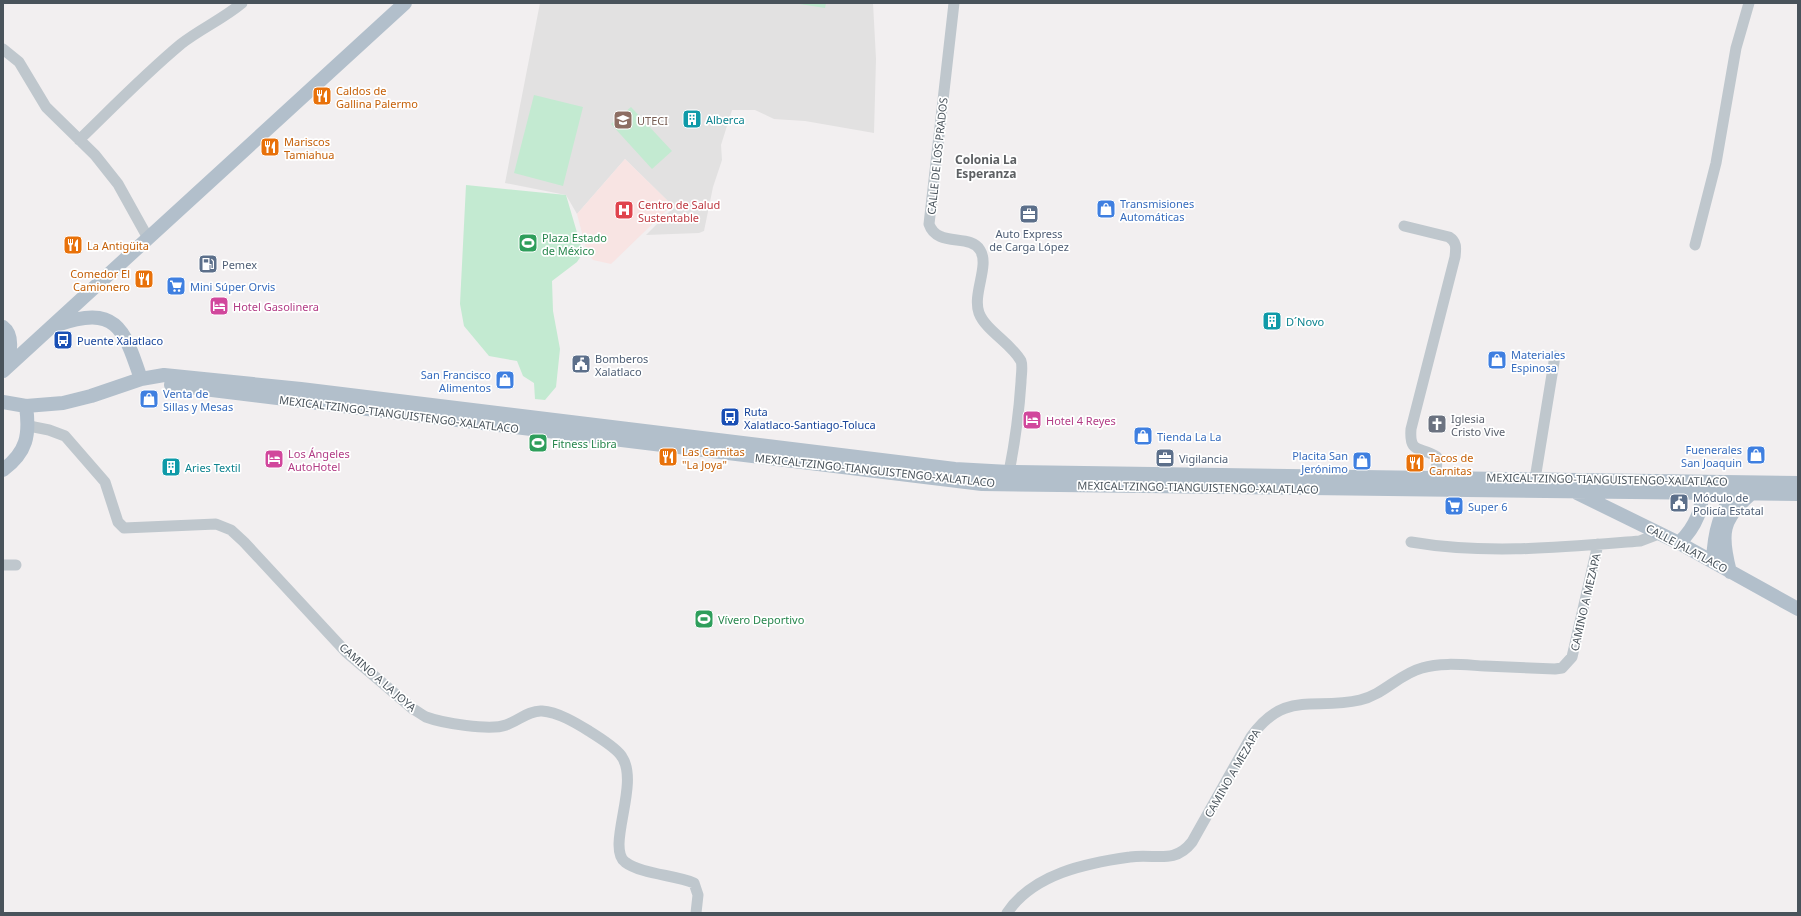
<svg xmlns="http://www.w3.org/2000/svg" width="1801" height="916" viewBox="0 0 1801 916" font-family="'Noto Sans',sans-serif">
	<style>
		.education { fill: #e2e1e1 }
		.medical { fill: #f8e4e3 }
		.green { fill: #c3ead1 }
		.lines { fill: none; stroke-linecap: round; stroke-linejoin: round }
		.minor { stroke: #bfc7cd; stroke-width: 11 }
		.major { stroke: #b2bfcb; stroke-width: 14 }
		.labels { text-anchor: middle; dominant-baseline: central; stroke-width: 3.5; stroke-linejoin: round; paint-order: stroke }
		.food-label { font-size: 11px; fill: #c56008; stroke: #fff; text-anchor: start }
		.culture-label { font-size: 11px; fill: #0d838f; stroke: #fff; text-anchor: start }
		.education-label { font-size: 11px; fill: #785e54; stroke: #fff; text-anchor: start }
		.street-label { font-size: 11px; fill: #49535b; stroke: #fff }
		.shop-label { font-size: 11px; fill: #366cbe; stroke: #fff; text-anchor: start }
		.health-label { font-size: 11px; fill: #be3a42; stroke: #fff; text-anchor: start }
		.service-label { font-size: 11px; fill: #4e5e75; stroke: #fff; text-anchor: start }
		.leisure-label { font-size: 11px; fill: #27864d; stroke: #fff; text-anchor: start }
		.hotel-label { font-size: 11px; fill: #b23c85; stroke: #fff; text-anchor: start }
		.transit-label { font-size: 11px; fill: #164399; stroke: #fff; text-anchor: start }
		.worship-label { font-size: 11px; fill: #5b616d; stroke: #fff; text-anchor: start }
		.neighbourhood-label { font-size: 12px; font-weight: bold; fill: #5d6063; stroke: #fff }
	</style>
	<rect width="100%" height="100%" fill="#f2eff0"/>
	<path class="education" d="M 540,3 L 873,3 L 876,59 L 874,133 L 805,121 L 774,119 L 755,110 L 732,110 L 721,145 L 722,160 L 713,187 L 704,231 L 699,233 L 646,235 L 674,207 L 625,159 L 577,214 L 566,195 L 505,183 Z"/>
	<path class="medical" d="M 625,159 L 672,205 L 611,264 L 593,260 L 587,252 L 577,214 Z"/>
	<path class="green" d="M 793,3 L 826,3 L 825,8 Z
		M 534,95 L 583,107 L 563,186 L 514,173 Z
		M 631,107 L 672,151 L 652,169 L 611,124 Z
		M 466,185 L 566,195 L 583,253 L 577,262 L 552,281 L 553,311 L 560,349 L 556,387 L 545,400 L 535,399 L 534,383 L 523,376 L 517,361 L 489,356 L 464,326 L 460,304 Z"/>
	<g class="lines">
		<path class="minor" d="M 954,3 L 929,224 C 937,248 970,233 980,250 C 990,265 972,294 979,313 C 986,331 1011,343 1021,361 C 1023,366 1021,376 1021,382 C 1019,413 1015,442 1009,472
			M 3,49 L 19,62 L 46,107 L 95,155 L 118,184 L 148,238
			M 79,140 C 112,108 145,74 181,44 C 200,29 223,19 242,3
			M 1404,226 L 1449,237 C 1457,242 1456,248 1455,257 L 1411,429 C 1409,455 1421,446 1437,457 L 1436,477
			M 1695,245 L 1716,163 L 1736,48 L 1749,3
			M 29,426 L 49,430 L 65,436 L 105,482 L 118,522 L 124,528 L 216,524 L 231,530 L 244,542 L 346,652 L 413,709 C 417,711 422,715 426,717 C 442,723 490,731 506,725 C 518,721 529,710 542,711 C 558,712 576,723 589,731 C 598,737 617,748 622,757 C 640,784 606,847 625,862 C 641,874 675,875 694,883 L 698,895 L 696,913
			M 1535,479 L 1555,356
			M 1411,542 C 1487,555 1564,547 1640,541 L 1661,533
			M 3,565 L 16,565
			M 1007,913 C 1033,874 1086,863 1130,857 C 1155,853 1174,865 1192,842 L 1251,737 C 1285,689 1314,711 1360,700 C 1383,695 1399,674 1422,668 C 1442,662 1465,665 1485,666 C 1509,667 1532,668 1555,669 L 1562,668 L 1572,657 L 1598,544"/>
		<path class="major" d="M 57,325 C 117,304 124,329 141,379
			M 3,327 C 15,336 9,356 6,368
			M 3,371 L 405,3
			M 171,385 L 982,484 L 1798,494
			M 3,402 L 26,406 L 63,403 L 91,396 L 141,379 L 164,375 L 301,389 L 955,469 L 1009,472 L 1798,483
			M 3,470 C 27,452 30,435 26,406
			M 1577,493 L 1679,543 L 1798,609
			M 1679,543 C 1692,531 1711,501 1695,486
			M 1713,562 C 1714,534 1719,509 1740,488
			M 1730,572 C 1720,534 1721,519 1752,493"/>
	</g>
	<defs>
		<symbol id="restaurant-square" viewBox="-11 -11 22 22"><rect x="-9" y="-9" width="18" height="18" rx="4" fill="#e8710a" stroke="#fff"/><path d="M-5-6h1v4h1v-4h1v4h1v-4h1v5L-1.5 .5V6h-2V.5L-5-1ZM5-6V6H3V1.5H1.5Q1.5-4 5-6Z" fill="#fff"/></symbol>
		<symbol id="building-square" viewBox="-11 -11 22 22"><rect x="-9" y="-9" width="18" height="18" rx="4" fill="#0f9aa8" stroke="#fff"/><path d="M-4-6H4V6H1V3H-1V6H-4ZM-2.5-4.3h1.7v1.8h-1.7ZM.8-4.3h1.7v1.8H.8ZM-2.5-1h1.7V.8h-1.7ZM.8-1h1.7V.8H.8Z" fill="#fff"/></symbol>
		<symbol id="school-square" viewBox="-11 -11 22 22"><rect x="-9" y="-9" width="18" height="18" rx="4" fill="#8d6e63" stroke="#fff"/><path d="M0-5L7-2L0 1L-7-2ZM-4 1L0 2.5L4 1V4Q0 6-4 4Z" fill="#fff"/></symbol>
		<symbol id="shop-square" viewBox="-11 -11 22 22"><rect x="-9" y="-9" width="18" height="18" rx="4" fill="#3f7fe0" stroke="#fff"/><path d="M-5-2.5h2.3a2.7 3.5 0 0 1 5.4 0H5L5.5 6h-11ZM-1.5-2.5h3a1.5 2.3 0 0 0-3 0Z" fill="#fff"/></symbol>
		<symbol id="hospital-square" viewBox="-11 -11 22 22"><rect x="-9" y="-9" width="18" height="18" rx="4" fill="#e0444e" stroke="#fff"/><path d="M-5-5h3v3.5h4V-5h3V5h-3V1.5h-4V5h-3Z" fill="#fff"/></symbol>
		<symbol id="office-square" viewBox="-11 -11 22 22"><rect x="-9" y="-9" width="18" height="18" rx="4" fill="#5c6f8a" stroke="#fff"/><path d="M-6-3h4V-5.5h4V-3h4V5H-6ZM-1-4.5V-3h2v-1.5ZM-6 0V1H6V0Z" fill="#fff"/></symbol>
		<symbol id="stadium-square" viewBox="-11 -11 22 22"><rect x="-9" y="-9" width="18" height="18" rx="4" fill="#2e9e5b" stroke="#fff"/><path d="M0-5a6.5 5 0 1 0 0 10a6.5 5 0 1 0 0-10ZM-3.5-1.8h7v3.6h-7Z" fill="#fff"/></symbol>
		<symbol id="fuel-square" viewBox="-11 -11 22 22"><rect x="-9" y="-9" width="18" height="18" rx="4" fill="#5c6f8a" stroke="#fff"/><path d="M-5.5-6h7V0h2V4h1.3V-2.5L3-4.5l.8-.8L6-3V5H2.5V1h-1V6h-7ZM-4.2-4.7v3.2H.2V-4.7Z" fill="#fff"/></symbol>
		<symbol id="supermarket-square" viewBox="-11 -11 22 22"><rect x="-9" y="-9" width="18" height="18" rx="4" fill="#3f7fe0" stroke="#fff"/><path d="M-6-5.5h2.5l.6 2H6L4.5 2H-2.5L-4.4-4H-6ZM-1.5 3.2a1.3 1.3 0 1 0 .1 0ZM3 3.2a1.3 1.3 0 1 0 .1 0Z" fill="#fff"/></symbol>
		<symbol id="hotel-square" viewBox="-11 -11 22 22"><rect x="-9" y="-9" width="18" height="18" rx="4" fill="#d1479c" stroke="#fff"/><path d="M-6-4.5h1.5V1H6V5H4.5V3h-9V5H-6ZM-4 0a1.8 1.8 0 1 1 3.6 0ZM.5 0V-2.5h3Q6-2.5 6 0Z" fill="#fff"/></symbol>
		<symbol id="bus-square" viewBox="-11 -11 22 22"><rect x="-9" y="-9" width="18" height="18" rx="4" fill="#1a4fb4" stroke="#fff"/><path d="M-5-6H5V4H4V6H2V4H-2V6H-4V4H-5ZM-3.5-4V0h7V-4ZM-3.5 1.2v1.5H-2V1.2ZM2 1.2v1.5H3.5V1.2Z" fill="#fff"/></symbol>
		<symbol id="civic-square" viewBox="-11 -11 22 22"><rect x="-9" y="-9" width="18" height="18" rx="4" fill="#5c6f8a" stroke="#fff"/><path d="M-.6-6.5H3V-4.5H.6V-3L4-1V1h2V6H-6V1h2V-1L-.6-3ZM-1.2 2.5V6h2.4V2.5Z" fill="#fff"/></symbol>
		<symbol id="church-square" viewBox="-11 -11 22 22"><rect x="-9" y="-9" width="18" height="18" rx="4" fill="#6b7280" stroke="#fff"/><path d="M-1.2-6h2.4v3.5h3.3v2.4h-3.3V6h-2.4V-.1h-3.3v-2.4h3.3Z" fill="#fff"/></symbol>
	</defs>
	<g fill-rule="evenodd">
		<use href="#restaurant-square" x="311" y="85" width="22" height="22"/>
		<use href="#building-square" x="681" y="108" width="22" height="22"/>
		<use href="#school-square" x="612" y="109" width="22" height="22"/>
		<use href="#restaurant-square" x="259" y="136" width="22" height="22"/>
		<use href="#shop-square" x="1095" y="198" width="22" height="22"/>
		<use href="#hospital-square" x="613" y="199" width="22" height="22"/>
		<use href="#office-square" x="1018" y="203" width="22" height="22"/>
		<use href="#stadium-square" x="517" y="232" width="22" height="22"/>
		<use href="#restaurant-square" x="62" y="234" width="22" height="22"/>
		<use href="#fuel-square" x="197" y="253" width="22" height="22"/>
		<use href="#restaurant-square" x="133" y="268" width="22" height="22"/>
		<use href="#supermarket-square" x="165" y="275" width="22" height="22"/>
		<use href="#hotel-square" x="208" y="295" width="22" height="22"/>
		<use href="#building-square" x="1261" y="310" width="22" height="22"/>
		<use href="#bus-square" x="52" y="329" width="22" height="22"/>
		<use href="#shop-square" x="1486" y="349" width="22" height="22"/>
		<use href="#civic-square" x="570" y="353" width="22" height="22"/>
		<use href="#shop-square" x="494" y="369" width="22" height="22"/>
		<use href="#shop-square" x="138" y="388" width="22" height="22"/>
		<use href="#bus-square" x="719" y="406" width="22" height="22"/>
		<use href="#hotel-square" x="1021" y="409" width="22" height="22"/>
		<use href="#church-square" x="1426" y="413" width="22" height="22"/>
		<use href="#shop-square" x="1132" y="425" width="22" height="22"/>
		<use href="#stadium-square" x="527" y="432" width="22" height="22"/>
		<use href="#shop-square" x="1745" y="444" width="22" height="22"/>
		<use href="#restaurant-square" x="657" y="446" width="22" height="22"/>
		<use href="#office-square" x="1154" y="447" width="22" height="22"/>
		<use href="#hotel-square" x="263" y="448" width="22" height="22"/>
		<use href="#shop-square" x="1351" y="450" width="22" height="22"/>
		<use href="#restaurant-square" x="1404" y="452" width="22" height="22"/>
		<use href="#building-square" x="160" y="456" width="22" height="22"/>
		<use href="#civic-square" x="1668" y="492" width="22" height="22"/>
		<use href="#supermarket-square" x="1443" y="495" width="22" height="22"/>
		<use href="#stadium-square" x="693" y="608" width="22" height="22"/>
	</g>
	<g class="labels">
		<g class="food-label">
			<text x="336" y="90">Caldos de<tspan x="336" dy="13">Gallina Palermo</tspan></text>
			<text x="284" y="141">Mariscos<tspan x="284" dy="13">Tamiahua</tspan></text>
			<text x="87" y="245">La Antigüita</text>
			<text x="130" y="273" text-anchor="end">Comedor El<tspan x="130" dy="13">Camionero</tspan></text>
			<text x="682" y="451">Las Carnitas<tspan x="682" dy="13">"La Joya"</tspan></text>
			<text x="1429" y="457">Tacos de<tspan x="1429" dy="13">Carnitas</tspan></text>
		</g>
		<g class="culture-label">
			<text x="706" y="119">Alberca</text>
			<text x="1286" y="321">D´Novo</text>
			<text x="185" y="467">Aries Textil</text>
		</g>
		<g class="education-label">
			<text x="637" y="120">UTECI</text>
		</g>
		<g class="street-label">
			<text transform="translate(937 156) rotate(-84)">CALLE DE LOS PRADOS</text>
			<text transform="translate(399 414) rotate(7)">MEXICALTZINGO-TIANGUISTENGO-XALATLACO</text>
			<text transform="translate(875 470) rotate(6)">MEXICALTZINGO-TIANGUISTENGO-XALATLACO</text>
			<text transform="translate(1607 479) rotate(1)">MEXICALTZINGO-TIANGUISTENGO-XALATLACO</text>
			<text transform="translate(1198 487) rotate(1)">MEXICALTZINGO-TIANGUISTENGO-XALATLACO</text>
			<text transform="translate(1687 548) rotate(28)">CALLE JALATLACO</text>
			<text transform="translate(1585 602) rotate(-77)">CAMINO A MEZAPA</text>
			<text transform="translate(378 677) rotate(41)">CAMINO A LA JOYA</text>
			<text transform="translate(1232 773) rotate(-60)">CAMINO A MEZAPA</text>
		</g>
		<g class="shop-label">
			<text x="1120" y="203">Transmisiones<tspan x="1120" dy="13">Automáticas</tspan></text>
			<text x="190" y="286">Mini Súper Orvis</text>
			<text x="1511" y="354">Materiales<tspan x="1511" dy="13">Espinosa</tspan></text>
			<text x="491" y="374" text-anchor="end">San Francisco<tspan x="491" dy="13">Alimentos</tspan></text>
			<text x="163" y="393">Venta de<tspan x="163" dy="13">Sillas y Mesas</tspan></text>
			<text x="1157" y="436">Tienda La La</text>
			<text x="1742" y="449" text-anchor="end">Fuenerales<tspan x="1742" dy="13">San Joaquin</tspan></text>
			<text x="1348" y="455" text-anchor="end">Placita San<tspan x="1348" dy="13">Jerónimo</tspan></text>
			<text x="1468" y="506">Super 6</text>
		</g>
		<g class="health-label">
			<text x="638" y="204">Centro de Salud<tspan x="638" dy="13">Sustentable</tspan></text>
		</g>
		<g class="service-label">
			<text x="1029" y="233" text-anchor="middle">Auto Express<tspan x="1029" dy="13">de Carga López</tspan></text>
			<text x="222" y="264">Pemex</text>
			<text x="595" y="358">Bomberos<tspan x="595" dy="13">Xalatlaco</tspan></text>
			<text x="1179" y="458">Vigilancia</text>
			<text x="1693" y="497">Módulo de<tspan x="1693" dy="13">Policía Estatal</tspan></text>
		</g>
		<g class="leisure-label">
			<text x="542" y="237">Plaza Estado<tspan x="542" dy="13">de México</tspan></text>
			<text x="552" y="443">Fitness Libra</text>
			<text x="718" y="619">Vívero Deportivo</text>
		</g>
		<g class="hotel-label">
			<text x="233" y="306">Hotel Gasolinera</text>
			<text x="1046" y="420">Hotel 4 Reyes</text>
			<text x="288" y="453">Los Ángeles<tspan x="288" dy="13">AutoHotel</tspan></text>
		</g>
		<g class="transit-label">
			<text x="77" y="340">Puente Xalatlaco</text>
			<text x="744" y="411">Ruta<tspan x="744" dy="13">Xalatlaco-Santiago-Toluca</tspan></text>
		</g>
		<g class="worship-label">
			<text x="1451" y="418">Iglesia<tspan x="1451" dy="13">Cristo Vive</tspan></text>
		</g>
		<g class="neighbourhood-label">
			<text x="986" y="159">Colonia La<tspan x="986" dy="14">Esperanza</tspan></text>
		</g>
	</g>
	<rect width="1801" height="916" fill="none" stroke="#49535b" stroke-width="8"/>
</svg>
